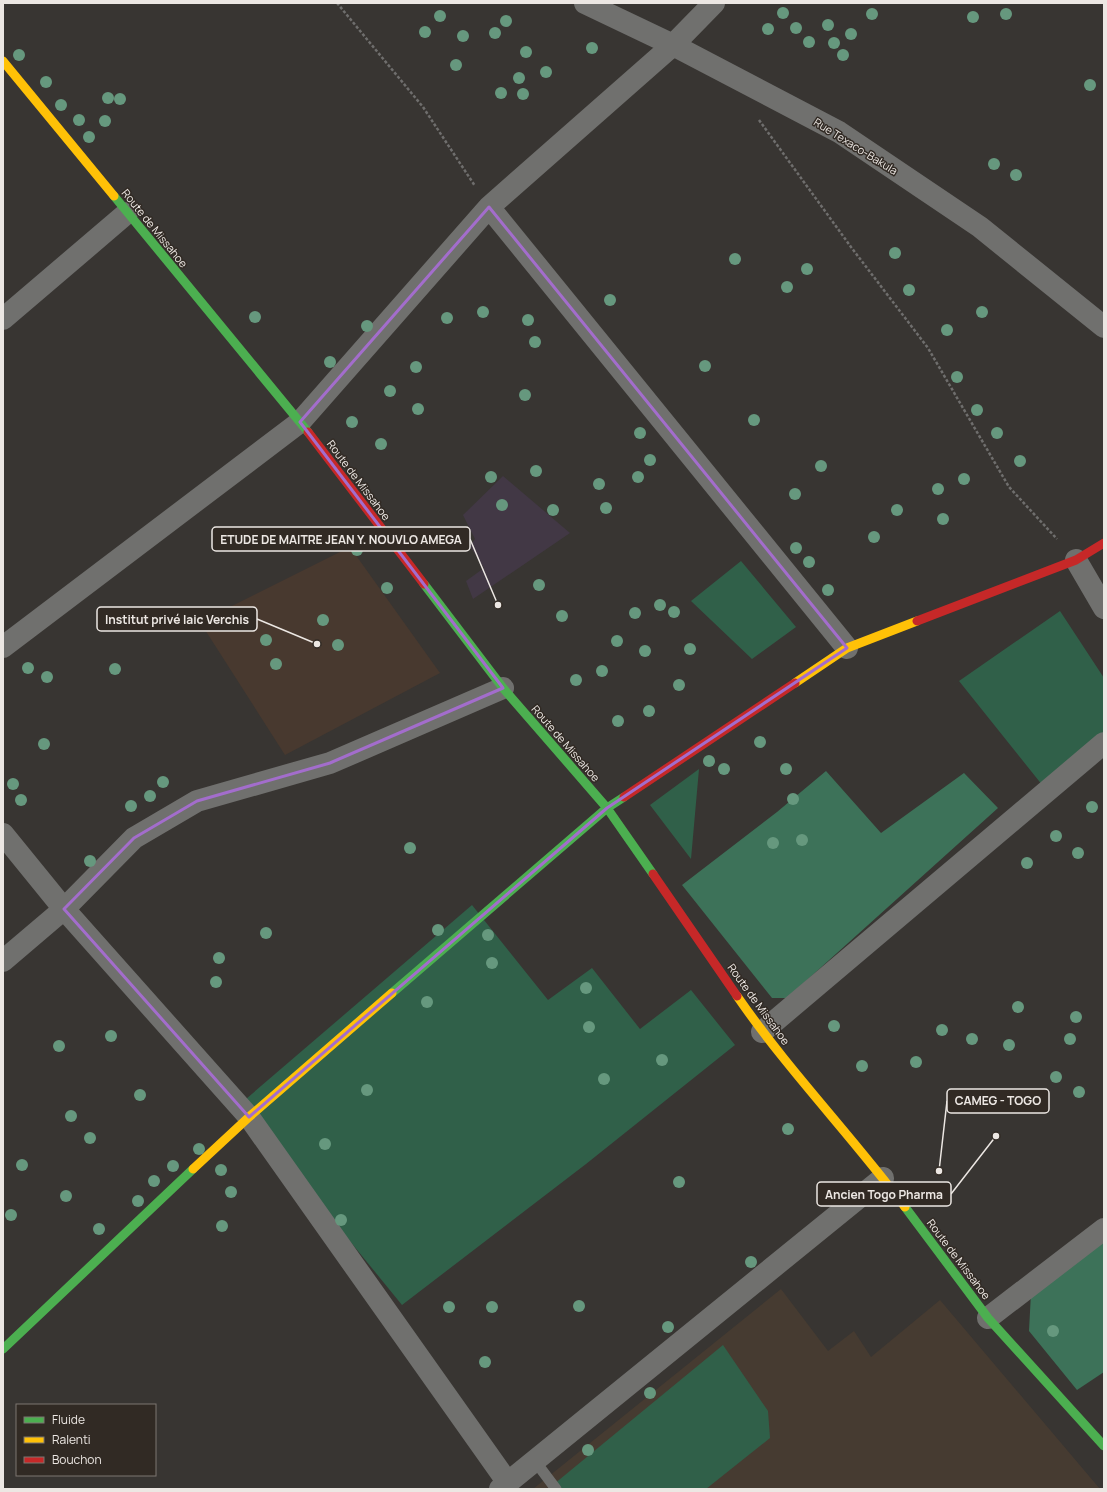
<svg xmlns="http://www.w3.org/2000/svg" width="1107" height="1492" viewBox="0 0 1107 1492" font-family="Manrope,sans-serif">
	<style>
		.commercial { fill: #423845 }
		.built { fill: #463b31 }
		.education { fill: #48392f }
		.green { fill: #306049 }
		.forest { fill: #3d7259 }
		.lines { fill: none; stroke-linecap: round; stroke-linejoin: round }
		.path { stroke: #6f6e6d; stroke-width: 2.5; stroke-dasharray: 3 2; stroke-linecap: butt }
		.lane { stroke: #70706e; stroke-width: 11 }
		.street { stroke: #70706e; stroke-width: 22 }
		.fast { stroke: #4caf50; stroke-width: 9 }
		.slow { stroke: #ffc107; stroke-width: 9 }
		.jam { stroke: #c62828; stroke-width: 9 }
		.tree { fill: #66987e }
		.marked { fill: none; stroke: #a36dcc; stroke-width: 3; stroke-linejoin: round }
		.labels { text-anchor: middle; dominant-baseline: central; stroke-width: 3; stroke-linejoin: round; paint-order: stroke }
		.street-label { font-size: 11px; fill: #ece7e3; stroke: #312a24 }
		.leader { fill: none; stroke: #ece7e3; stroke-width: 1.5 }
		.callout-dot { fill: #ece7e3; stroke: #312a24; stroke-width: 1.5 }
		.callout { fill: #312a24; stroke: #ece7e3; stroke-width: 1.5 }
		.callout-label { font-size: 12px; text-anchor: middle; font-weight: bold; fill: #ece7e3 }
	</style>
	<rect width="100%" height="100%" fill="#383532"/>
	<path class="commercial" d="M 503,476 L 570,533 L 473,599 L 466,581 L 484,568 L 470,546 L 475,539 L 463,515 Z"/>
	<path class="built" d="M 781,1289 L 828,1351 L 854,1331 L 871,1357 L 940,1300 L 1100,1489 L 533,1489 Z"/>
	<path class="education" d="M 350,547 L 440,673 L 285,755 L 200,622 Z"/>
	<path class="green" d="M 741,561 L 796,627 L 752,659 L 691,601 Z
		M 1060,611 L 1104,678 L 1104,746 L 1047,791 L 959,681 Z
		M 699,769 L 691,859 L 650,805 Z
		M 472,905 L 548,1000 L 592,968 L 640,1029 L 691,990 L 735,1045 L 586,1164 L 402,1305 L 239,1105 Z
		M 723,1345 L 768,1411 L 770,1438 L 706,1489 L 548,1489 Z"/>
	<path class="forest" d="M 826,771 L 881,833 L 964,773 L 998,808 L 787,998 L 772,998 L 682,885 L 777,812 Z
		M 1104,1239 L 1104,1372 L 1077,1390 L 1029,1331 L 1031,1293 Z"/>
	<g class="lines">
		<path class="path" d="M 337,3 L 423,107 L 475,186
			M 759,120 L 851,247 L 928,348 L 1009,487 L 1057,539"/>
		<path class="lane" d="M 535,1461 L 556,1489"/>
		<path class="street" d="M 585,3 L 673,45 L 839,132 L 980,227 L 1104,327
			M 489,207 L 847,648
			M 3,319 L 127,213
			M 1076,560 L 1104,608
			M 3,647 L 300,422 L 489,207 L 673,45 L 714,3
			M 3,834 L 64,909 L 249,1117 L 508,1483
			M 3,961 L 64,909 L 134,838 L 197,801 L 330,763 L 503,688
			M 762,1032 L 1104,743
			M 988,1318 L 1104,1229
			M 500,1489 L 883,1178"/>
		<path class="fast" d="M 114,196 L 308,432
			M 424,584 L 503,688 L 607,808 L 653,874
			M 392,993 L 607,808 L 624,797
			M 905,1207 L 988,1318 L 1104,1446
			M 3,1349 L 193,1169"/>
		<path class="slow" d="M 3,61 L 114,196
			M 795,683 L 847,648 L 917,621
			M 737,996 C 788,1070 851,1135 905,1207
			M 193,1169 L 249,1117 L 392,993"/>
		<path class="jam" d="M 308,432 L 424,584
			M 917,621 L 1076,560 L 1104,543
			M 624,797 L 795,683
			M 653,874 L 737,996"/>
	</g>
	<g class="tree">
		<circle cx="783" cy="13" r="6"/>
		<circle cx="872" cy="14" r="6"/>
		<circle cx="1006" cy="14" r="6"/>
		<circle cx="440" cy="16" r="6"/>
		<circle cx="973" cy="17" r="6"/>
		<circle cx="506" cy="21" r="6"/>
		<circle cx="828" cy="25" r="6"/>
		<circle cx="796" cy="28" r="6"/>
		<circle cx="768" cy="29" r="6"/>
		<circle cx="425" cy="32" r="6"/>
		<circle cx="495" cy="33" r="6"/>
		<circle cx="851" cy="34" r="6"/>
		<circle cx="463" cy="36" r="6"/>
		<circle cx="809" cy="42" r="6"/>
		<circle cx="834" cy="43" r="6"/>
		<circle cx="592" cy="48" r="6"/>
		<circle cx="526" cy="52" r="6"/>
		<circle cx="19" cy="55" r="6"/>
		<circle cx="843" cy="55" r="6"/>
		<circle cx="456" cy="65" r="6"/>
		<circle cx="546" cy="72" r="6"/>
		<circle cx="519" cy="78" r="6"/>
		<circle cx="46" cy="82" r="6"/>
		<circle cx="1090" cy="85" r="6"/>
		<circle cx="501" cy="93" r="6"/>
		<circle cx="523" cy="94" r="6"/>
		<circle cx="108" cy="98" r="6"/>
		<circle cx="120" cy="99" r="6"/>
		<circle cx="61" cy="105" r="6"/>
		<circle cx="79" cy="120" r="6"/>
		<circle cx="105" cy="121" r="6"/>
		<circle cx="89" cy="137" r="6"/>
		<circle cx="994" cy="164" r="6"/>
		<circle cx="1016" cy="175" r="6"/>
		<circle cx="895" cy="253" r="6"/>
		<circle cx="735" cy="259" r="6"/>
		<circle cx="807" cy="269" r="6"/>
		<circle cx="787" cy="287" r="6"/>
		<circle cx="909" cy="290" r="6"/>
		<circle cx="610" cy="300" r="6"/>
		<circle cx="483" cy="312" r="6"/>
		<circle cx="982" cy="312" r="6"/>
		<circle cx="255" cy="317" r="6"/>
		<circle cx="447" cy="318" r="6"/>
		<circle cx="528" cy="320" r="6"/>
		<circle cx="367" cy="326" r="6"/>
		<circle cx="947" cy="330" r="6"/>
		<circle cx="535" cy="342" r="6"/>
		<circle cx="330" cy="362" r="6"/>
		<circle cx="705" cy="366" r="6"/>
		<circle cx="416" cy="367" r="6"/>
		<circle cx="957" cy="377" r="6"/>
		<circle cx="390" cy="391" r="6"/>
		<circle cx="525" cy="395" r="6"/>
		<circle cx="418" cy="409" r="6"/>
		<circle cx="977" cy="410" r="6"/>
		<circle cx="754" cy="420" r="6"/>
		<circle cx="352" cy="422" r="6"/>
		<circle cx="640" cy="433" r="6"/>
		<circle cx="997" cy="433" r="6"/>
		<circle cx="381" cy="444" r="6"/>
		<circle cx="650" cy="460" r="6"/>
		<circle cx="1020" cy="461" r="6"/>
		<circle cx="821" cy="466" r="6"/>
		<circle cx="536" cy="471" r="6"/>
		<circle cx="491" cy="477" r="6"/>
		<circle cx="638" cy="477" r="6"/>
		<circle cx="964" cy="479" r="6"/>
		<circle cx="599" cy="484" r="6"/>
		<circle cx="938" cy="489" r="6"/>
		<circle cx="795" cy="494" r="6"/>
		<circle cx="502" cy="505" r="6"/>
		<circle cx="606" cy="508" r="6"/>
		<circle cx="553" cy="510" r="6"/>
		<circle cx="897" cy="510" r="6"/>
		<circle cx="943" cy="519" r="6"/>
		<circle cx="874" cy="537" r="6"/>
		<circle cx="796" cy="548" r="6"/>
		<circle cx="357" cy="550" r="6"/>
		<circle cx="809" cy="562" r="6"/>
		<circle cx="539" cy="585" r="6"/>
		<circle cx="387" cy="588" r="6"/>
		<circle cx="828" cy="590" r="6"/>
		<circle cx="660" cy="605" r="6"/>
		<circle cx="674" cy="612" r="6"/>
		<circle cx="635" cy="613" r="6"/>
		<circle cx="562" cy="616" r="6"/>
		<circle cx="323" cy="620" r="6"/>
		<circle cx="266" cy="640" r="6"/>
		<circle cx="617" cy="641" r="6"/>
		<circle cx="338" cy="645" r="6"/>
		<circle cx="690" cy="649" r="6"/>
		<circle cx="645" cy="651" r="6"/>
		<circle cx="276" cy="664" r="6"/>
		<circle cx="28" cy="668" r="6"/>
		<circle cx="115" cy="669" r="6"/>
		<circle cx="602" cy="671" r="6"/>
		<circle cx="47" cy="677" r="6"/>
		<circle cx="576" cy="680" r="6"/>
		<circle cx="679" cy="685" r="6"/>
		<circle cx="649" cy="711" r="6"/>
		<circle cx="618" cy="721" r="6"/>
		<circle cx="760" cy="742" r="6"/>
		<circle cx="44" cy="744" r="6"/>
		<circle cx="709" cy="761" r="6"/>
		<circle cx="724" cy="769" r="6"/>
		<circle cx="786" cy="769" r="6"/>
		<circle cx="163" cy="782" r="6"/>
		<circle cx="13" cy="784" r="6"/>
		<circle cx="150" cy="796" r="6"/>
		<circle cx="793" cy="799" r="6"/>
		<circle cx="21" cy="800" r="6"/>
		<circle cx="131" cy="806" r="6"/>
		<circle cx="1092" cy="807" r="6"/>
		<circle cx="1056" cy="836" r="6"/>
		<circle cx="802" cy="840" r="6"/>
		<circle cx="773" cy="843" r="6"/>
		<circle cx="410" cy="848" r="6"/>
		<circle cx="1078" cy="853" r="6"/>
		<circle cx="90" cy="861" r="6"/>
		<circle cx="1027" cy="863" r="6"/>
		<circle cx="438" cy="930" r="6"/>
		<circle cx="266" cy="933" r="6"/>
		<circle cx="488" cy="935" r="6"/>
		<circle cx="219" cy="958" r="6"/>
		<circle cx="492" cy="963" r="6"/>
		<circle cx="216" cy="982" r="6"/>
		<circle cx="586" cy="988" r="6"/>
		<circle cx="427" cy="1002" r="6"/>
		<circle cx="1018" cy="1007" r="6"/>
		<circle cx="1076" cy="1017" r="6"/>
		<circle cx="834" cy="1026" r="6"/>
		<circle cx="589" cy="1027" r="6"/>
		<circle cx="942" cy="1030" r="6"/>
		<circle cx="111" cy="1036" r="6"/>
		<circle cx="972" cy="1039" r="6"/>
		<circle cx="1070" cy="1039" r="6"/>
		<circle cx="1009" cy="1045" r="6"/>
		<circle cx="59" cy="1046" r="6"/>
		<circle cx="662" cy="1060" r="6"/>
		<circle cx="916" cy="1062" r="6"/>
		<circle cx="862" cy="1066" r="6"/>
		<circle cx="1056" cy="1077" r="6"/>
		<circle cx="604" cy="1079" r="6"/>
		<circle cx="367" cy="1090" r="6"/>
		<circle cx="1079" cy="1092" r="6"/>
		<circle cx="140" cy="1095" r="6"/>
		<circle cx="71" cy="1116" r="6"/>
		<circle cx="788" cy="1129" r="6"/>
		<circle cx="90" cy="1138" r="6"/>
		<circle cx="325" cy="1144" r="6"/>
		<circle cx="199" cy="1149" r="6"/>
		<circle cx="22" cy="1165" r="6"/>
		<circle cx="173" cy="1166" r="6"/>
		<circle cx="221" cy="1170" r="6"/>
		<circle cx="154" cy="1181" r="6"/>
		<circle cx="679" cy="1182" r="6"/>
		<circle cx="231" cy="1192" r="6"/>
		<circle cx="66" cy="1196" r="6"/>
		<circle cx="138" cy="1201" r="6"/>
		<circle cx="11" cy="1215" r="6"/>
		<circle cx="341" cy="1220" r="6"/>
		<circle cx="222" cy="1226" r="6"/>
		<circle cx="99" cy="1229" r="6"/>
		<circle cx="751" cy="1262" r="6"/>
		<circle cx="579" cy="1306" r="6"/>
		<circle cx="449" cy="1307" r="6"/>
		<circle cx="492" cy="1307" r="6"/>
		<circle cx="668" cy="1327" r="6"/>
		<circle cx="1053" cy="1331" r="6"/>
		<circle cx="485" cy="1362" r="6"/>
		<circle cx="650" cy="1393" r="6"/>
		<circle cx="588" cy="1450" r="6"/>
	</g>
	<path class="marked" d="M 489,207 L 847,648 L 607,808 L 249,1117 L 64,909 L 134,838 L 197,801 L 330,763 L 503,688 L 300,422 Z"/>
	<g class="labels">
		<g class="street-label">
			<text transform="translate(856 146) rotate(32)">Rue Texaco-Bakula</text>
			<text transform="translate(155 228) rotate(51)">Route de Missahoe</text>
			<text transform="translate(359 480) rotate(53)">Route de Missahoe</text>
			<text transform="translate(566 743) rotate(49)">Route de Missahoe</text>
			<text transform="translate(759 1004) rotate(54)">Route de Missahoe</text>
			<text transform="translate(959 1259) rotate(53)">Route de Missahoe</text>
		</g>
	</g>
	<path class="leader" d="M498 605L470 539M317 644L257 619M939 1171L947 1101M996 1136L951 1194"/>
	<g class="callout-dot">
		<circle cx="498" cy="605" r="4"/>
		<circle cx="317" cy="644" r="4"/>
		<circle cx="939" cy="1171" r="4"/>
		<circle cx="996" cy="1136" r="4"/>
	</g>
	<g class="callout">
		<rect x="212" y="527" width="258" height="24" rx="4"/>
		<rect x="97" y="607" width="160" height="24" rx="4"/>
		<rect x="947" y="1089" width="102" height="24" rx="4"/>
		<rect x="817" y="1182" width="134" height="24" rx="4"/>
	</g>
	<g class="callout-label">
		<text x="341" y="544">ETUDE DE MAITRE JEAN Y. NOUVLO AMEGA</text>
		<text x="177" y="624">Institut privé laic Verchis</text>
		<text x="998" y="1105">CAMEG - TOGO</text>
		<text x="884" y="1199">Ancien Togo Pharma</text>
	</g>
	<rect width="1107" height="1492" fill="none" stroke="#ece7e3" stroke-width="8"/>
	<rect x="16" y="1404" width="140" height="72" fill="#312a24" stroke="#7c7670"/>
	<rect x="24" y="1417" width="20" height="6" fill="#4caf50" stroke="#7c7670"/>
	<text x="52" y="1424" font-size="12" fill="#ece7e3">Fluide</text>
	<rect x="24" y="1437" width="20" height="6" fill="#ffc107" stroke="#7c7670"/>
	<text x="52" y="1444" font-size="12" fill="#ece7e3">Ralenti</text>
	<rect x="24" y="1457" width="20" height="6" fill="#c62828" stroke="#7c7670"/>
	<text x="52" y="1464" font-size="12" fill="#ece7e3">Bouchon</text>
</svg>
